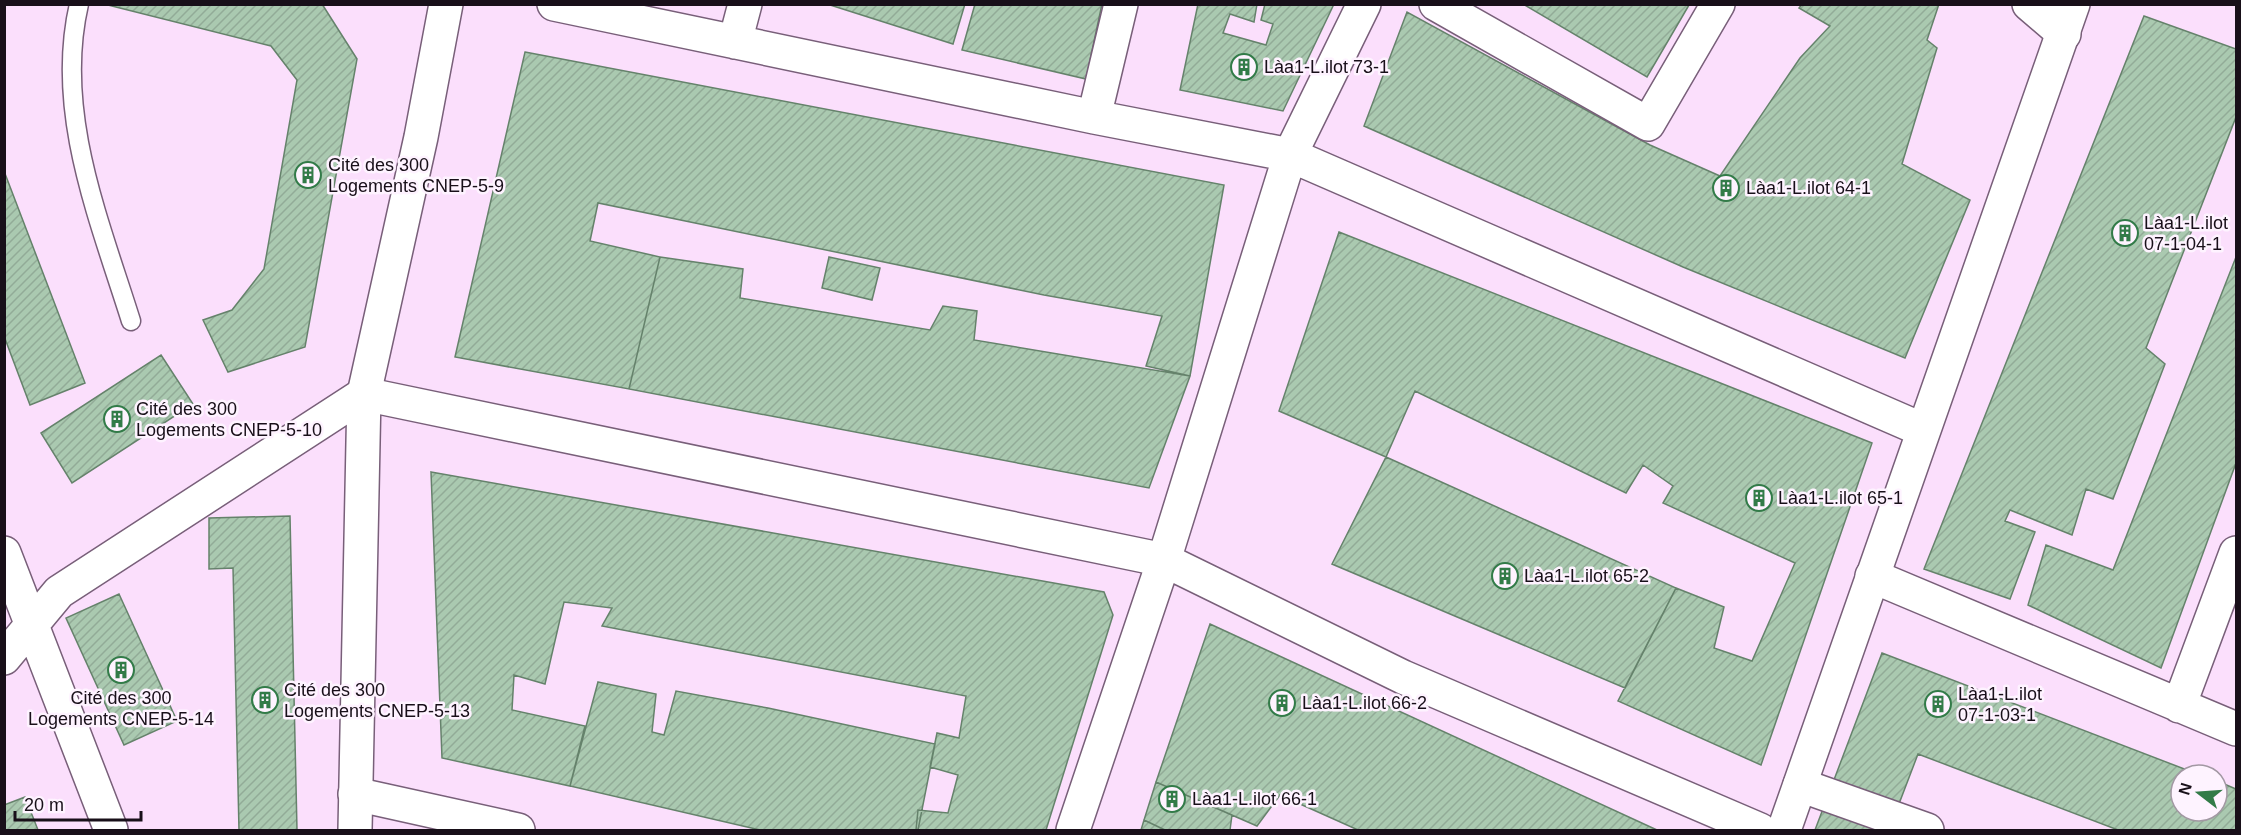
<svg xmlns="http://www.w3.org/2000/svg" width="2241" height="835" viewBox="0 0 2241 835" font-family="Arial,sans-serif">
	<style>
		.building { fill: url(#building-hatch); stroke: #65826b; stroke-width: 1.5 }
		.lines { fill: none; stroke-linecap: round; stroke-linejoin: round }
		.lane-casing { stroke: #785f79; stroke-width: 21 }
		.street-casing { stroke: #785f79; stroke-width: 36 }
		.secondary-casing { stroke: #785f79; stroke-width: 36 }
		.lane { stroke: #fff; stroke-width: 18 }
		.street { stroke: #fff; stroke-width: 33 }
		.secondary { stroke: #fff; stroke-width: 33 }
		.labels { text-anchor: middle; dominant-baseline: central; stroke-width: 5; stroke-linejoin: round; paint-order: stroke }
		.poi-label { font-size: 18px; fill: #180f19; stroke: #fef3ff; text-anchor: start }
	</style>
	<defs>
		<pattern id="building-hatch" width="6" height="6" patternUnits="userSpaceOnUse" patternTransform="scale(1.5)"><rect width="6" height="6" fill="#aac9b0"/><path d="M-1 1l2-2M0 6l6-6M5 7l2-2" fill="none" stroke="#92ab97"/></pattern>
	</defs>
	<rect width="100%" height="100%" fill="#fbdffc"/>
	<path class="building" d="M 322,4 L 357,59 L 305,347 L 228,372 L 203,320 L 232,310 L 264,269 L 297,80 L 271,46 L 104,4 Z
		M 827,4 L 965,4 L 953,44 Z
		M 975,4 L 1102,4 L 1086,79 L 962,50 Z
		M 1198,4 L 1257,4 L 1254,22 L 1230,14 L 1223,33 L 1266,45 L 1273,24 L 1261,20 L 1265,4 L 1334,4 L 1283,111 L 1180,90 Z
		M 1523,4 L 1688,4 L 1689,5 L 1647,77 Z
		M 1802,4 L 1939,4 L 1927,40 L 1937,48 L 1902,164 L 1970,200 L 1905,358 L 1683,267 L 1364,126 L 1407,12 L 1650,145 L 1720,176 L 1800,58 L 1830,26 L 1799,8 Z
		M 2144,16 L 2236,49 L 2236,117 L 2146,348 L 2165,364 L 2113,499 L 2086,489 L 2072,535 L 2010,510 L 2005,521 L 2035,532 L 2010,599 L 1924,569 Z
		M 525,52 L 1224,185 L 1190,376 L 1146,366 L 1162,316 L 1044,295 L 598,203 L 590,241 L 660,257 L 629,389 L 455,357 Z
		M 4,171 L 85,383 L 30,405 L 4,336 Z
		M 1339,232 L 1872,443 L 1761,765 L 1618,701 L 1676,588 L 1724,607 L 1714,648 L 1752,661 L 1795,563 L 1663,503 L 1673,486 L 1643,465 L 1626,493 L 1415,391 L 1386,457 L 1279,411 Z
		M 660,257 L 743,269 L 740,298 L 930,330 L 943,306 L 977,311 L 974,340 L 1190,376 L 1149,488 L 629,389 Z
		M 829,257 L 880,268 L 872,300 L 822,288 Z
		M 2236,257 L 2236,463 L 2161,668 L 2028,605 L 2046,545 L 2113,570 Z
		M 161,355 L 193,404 L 72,483 L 41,433 Z
		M 1386,457 L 1676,588 L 1625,688 L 1332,564 Z
		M 431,472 L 1104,592 L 1113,615 L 1046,830 L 916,830 L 918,810 L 948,813 L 958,775 L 930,767 L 937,733 L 959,738 L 966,696 L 602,626 L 612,608 L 564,602 L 545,684 L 514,675 L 512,710 L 585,726 L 570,786 L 442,758 Z
		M 290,516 L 297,830 L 239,830 L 233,568 L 209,569 L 209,518 Z
		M 119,594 L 177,721 L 124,745 L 66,618 Z
		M 1210,624 L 1657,830 L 1358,830 L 1280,795 L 1257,826 L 1156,782 Z
		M 1882,653 L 2200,775 L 2181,775 L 2181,811 L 2217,811 L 2217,781 L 2236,789 L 2236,830 L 2118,830 L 1918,754 L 1889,830 L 1815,830 Z
		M 598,682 L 656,694 L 652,732 L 664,735 L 676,691 L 768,708 L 935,744 L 918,830 L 760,830 L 570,786 Z
		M 1156,782 L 1232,815 L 1230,830 L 1165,830 L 1144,820 Z
		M 25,797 L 38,830 L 4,830 L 4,805 Z
		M 1144,820 L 1165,830 L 1141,830 Z"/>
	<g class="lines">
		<defs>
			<path id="lane" d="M 79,4 C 54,112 99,219 131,321"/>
			<path id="street" d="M 554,4 L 1094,117 L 1290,155 L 1923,430
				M 1436,4 L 1648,124 L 1718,4
				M 2029,4 L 2064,34
				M 735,42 L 745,4
				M 1094,117 L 1121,4
				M 4,553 L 111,830
				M 1872,576 L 2236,729
				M 4,658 L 59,592 L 364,394 L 1164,560 L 1403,677 L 1760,830
				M 2179,706 L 2236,553
				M 1800,785 L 1927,830
				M 355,794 L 518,830
				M 1073,830 L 1164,560 L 1290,155 L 1364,4"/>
			<path id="secondary" d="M 355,830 L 364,394 L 421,137 L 446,4
				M 1784,830 L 2073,4"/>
		</defs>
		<use href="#lane" class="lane-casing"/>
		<use href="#street" class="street-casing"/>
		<use href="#secondary" class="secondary-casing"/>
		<use href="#lane" class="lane"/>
		<use href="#street" class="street"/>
		<use href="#secondary" class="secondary"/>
	</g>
	<defs>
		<symbol id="building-ring" viewBox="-11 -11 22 22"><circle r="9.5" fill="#fef3ff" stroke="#327b48" stroke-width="1.5"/><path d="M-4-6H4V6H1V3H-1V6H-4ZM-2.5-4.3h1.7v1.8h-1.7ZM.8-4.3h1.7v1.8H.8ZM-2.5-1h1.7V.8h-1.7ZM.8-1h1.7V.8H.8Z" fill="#327b48"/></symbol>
	</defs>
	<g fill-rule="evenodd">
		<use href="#building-ring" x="1229" y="52" width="30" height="30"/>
		<use href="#building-ring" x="293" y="160" width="30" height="30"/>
		<use href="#building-ring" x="1711" y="173" width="30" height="30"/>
		<use href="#building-ring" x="2110" y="218" width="30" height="30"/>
		<use href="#building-ring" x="102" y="404" width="30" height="30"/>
		<use href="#building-ring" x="1744" y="483" width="30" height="30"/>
		<use href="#building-ring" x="1490" y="561" width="30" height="30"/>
		<use href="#building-ring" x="106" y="655" width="30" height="30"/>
		<use href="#building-ring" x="250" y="685" width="30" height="30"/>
		<use href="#building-ring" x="1267" y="688" width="30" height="30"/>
		<use href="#building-ring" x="1923" y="689" width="30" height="30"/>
		<use href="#building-ring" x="1157" y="784" width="30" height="30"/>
	</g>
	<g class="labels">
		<g class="poi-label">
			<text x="1264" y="67">Làa1-L.ilot 73-1</text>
			<text x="328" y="165">Cité des 300<tspan x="328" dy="21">Logements CNEP-5-9</tspan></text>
			<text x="1746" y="188">Làa1-L.ilot 64-1</text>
			<text x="2144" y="223">Làa1-L.ilot<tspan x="2144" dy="21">07-1-04-1</tspan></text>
			<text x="136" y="409">Cité des 300<tspan x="136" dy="21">Logements CNEP-5-10</tspan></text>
			<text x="1778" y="498">Làa1-L.ilot 65-1</text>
			<text x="1524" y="576">Làa1-L.ilot 65-2</text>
			<text x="284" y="690">Cité des 300<tspan x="284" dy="21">Logements CNEP-5-13</tspan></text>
			<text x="1958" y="694">Làa1-L.ilot<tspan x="1958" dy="21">07-1-03-1</tspan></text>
			<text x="121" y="698" text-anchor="middle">Cité des 300<tspan x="121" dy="21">Logements CNEP-5-14</tspan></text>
			<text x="1302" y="703">Làa1-L.ilot 66-2</text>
			<text x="1192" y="799">Làa1-L.ilot 66-1</text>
		</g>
	</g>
	<rect width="2241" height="835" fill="none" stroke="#180f19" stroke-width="12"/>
	<g transform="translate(2199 793) rotate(287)"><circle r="28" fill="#fef3ff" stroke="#a298a3" stroke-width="1.5"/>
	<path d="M0-4.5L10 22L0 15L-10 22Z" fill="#327b48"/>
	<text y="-9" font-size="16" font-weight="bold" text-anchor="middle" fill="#180f19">N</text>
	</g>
	<path d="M15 811v9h126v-9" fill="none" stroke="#180f19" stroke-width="3"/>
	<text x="24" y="811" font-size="18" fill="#180f19" stroke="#fef3ff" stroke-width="4.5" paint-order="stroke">20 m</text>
</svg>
